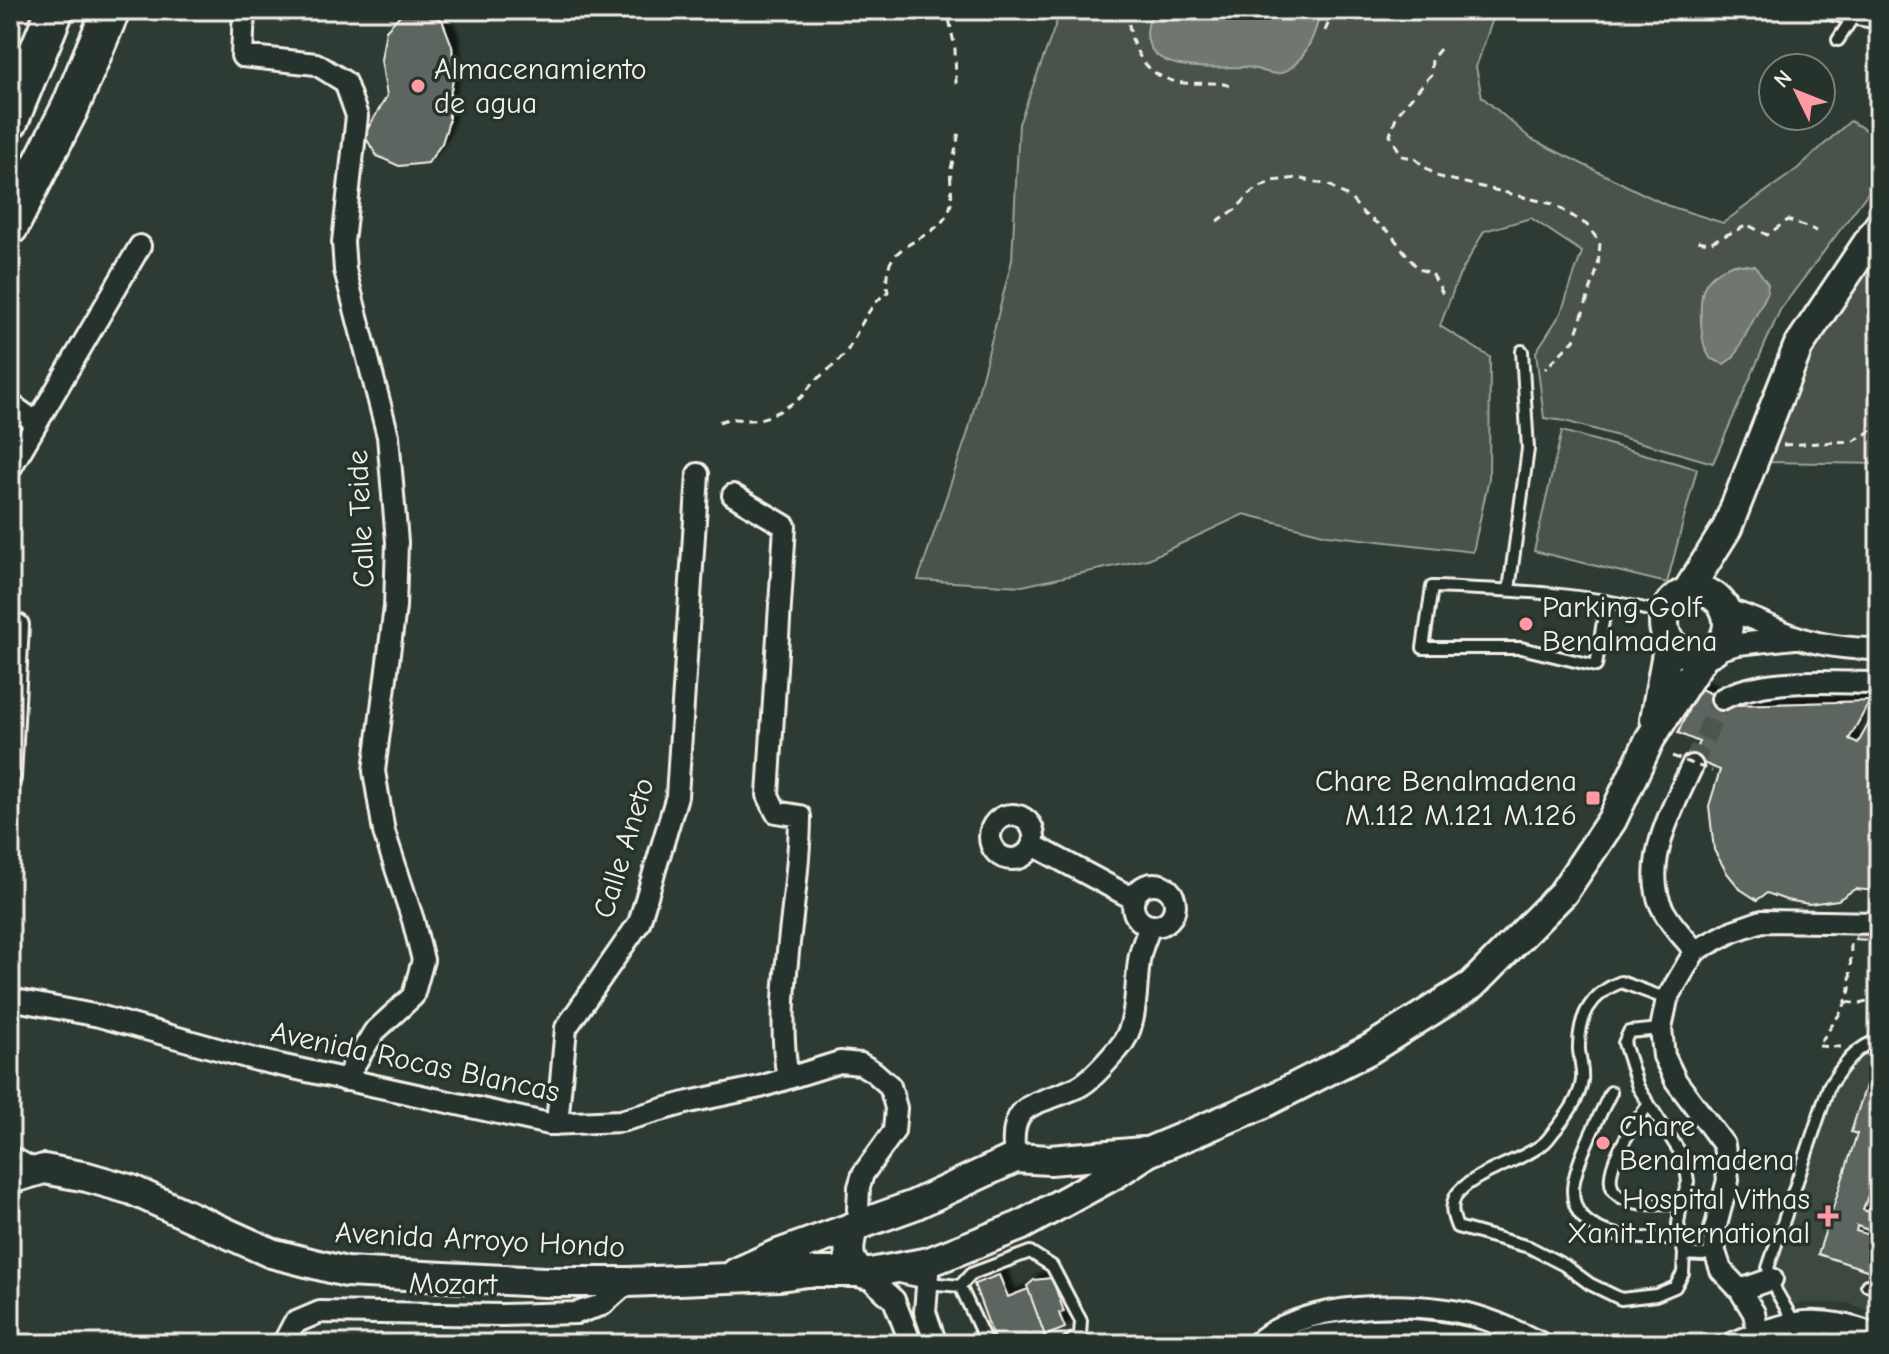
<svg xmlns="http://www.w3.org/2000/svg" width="1889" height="1354" viewBox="0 0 1889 1354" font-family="'Comic Neue',sans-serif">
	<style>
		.built { fill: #3c4841 }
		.green { fill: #48524c; stroke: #9ea29a; stroke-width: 2 }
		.water { fill: #6f7770; stroke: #a4a8a0; stroke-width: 2 }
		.building { fill: #5c655e; stroke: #f4f1e8; stroke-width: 2; fill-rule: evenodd; filter: url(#shadow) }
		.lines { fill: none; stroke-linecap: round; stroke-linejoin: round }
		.street-tunnel { stroke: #4c564f; stroke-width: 20; stroke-dasharray: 20 10; stroke-linecap: butt }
		.lane-casing { stroke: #f4f1e8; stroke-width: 16 }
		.street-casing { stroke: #f4f1e8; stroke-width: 26 }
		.secondary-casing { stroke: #f4f1e8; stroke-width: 34 }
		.highway-casing { stroke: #f4f1e8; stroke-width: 42 }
		.path { stroke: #f4f1e8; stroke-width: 3; stroke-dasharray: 8 6; stroke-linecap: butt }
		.lane { stroke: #26332d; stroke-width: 10 }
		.street { stroke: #26332d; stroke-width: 20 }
		.secondary { stroke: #26332d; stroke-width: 28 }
		.highway { stroke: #26332d; stroke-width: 36 }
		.path-bridge { stroke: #f4f1e8; stroke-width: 3; stroke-dasharray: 8 6; stroke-linecap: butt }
		.poi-dot { fill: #ff9aa2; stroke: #26332d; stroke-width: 3 }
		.labels { text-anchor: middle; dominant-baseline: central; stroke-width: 7; stroke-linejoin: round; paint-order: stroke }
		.poi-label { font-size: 30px; fill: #f4f1e8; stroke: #26332d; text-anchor: start }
		.street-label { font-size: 30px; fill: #f4f1e8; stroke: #26332d }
	</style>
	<defs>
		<filter id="shadow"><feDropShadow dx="7" dy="-7" stdDeviation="2" flood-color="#0009"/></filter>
	</defs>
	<rect width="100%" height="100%" fill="#2e3b34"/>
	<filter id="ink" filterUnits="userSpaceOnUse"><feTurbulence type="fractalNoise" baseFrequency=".0125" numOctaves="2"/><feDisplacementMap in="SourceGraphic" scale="16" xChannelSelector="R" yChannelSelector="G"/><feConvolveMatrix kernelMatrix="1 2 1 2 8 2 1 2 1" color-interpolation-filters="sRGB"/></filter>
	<g filter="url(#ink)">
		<path class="built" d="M 1879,1034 L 1879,1315 L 1848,1303 L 1801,1303 L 1776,1309 L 1758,1274 L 1796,1156 L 1800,1156 L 1821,1096 L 1836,1066 L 1853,1047 Z"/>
		<path class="green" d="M 1061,10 L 1496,10 L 1476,67 L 1482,97 L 1531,139 L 1666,205 L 1723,223 L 1797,169 L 1850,121 L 1879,137 L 1879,178 L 1780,310 L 1713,463 L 1565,421 L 1544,418 L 1536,352 L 1561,313 L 1582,252 L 1531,218 L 1484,231 L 1458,278 L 1440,326 L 1490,357 L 1489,478 L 1473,552 L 1327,535 L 1244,514 L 1148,559 L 1022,586 L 918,580 L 968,432 L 1012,260 L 1019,124 Z
			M 1879,245 L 1879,464 L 1768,462 L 1811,350 Z
			M 1562,431 L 1697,469 L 1667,583 L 1534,551 Z"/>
		<path class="water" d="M 1152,10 L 1321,10 C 1316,31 1308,56 1289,69 C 1273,81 1260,66 1242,67 C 1215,67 1148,75 1147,34 C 1147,27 1150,17 1152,10 Z
			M 1734,264 L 1755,266 L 1768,284 L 1766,296 L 1734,357 L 1724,364 L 1711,359 C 1703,348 1702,336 1701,323 C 1700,291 1701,276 1734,264 Z"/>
		<path class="building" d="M 425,11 L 442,20 L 452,46 L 454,75 L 449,100 L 449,121 L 442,143 L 428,163 L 399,166 L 377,156 L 364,135 L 387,96 L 381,60 L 386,30 L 403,12 Z
			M 1698,688 L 1737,705 L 1870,701 L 1849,739 L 1858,743 L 1879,705 L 1879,941 L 1855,939 L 1878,891 L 1855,889 L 1838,900 L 1809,904 L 1786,900 L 1767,893 L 1757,900 L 1740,889 L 1727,873 L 1714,850 L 1709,806 L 1720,770 L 1691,758 L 1699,742 L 1678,733 Z
			M 1877,1051 L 1879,1199 L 1868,1195 L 1863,1210 L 1879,1215 L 1879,1274 L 1818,1254 L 1857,1134 L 1851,1132 ZM 1857,1226 L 1877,1233 L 1876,1237 L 1856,1231 Z
			M 999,1275 L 1008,1297 L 1028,1289 L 1045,1336 L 1021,1344 L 996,1344 L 974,1284 Z
			M 1052,1278 L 1064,1312 L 1059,1313 L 1065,1328 L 1045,1336 L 1027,1286 L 1034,1280 Z"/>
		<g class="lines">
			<path class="street-tunnel" d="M 1692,766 L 1722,699"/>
			<defs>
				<path id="lane" d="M 1838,40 L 1855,14
					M 1509,590 L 1528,449 L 1522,351
					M 1606,602 L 1596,666 L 1521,648 L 1423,648 L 1432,587 C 1509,590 1590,593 1664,614
					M 1661,1029 L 1629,1032 L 1624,1043 L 1638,1087 L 1685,1160 L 1688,1182 L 1681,1204
					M 1611,1092 C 1600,1115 1573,1166 1573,1191 C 1573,1241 1645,1239 1680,1239
					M 1649,1104 C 1636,1121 1593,1179 1619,1196 C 1636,1207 1662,1204 1681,1204 L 1678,1224 L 1684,1254 L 1683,1273 L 1675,1287 L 1656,1295 L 1621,1299 L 1590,1284 L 1564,1265 L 1529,1247 L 1457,1227 C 1453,1217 1450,1208 1455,1197 C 1469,1173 1522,1162 1544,1143 C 1549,1139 1552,1133 1556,1129 C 1567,1115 1580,1098 1582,1080 C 1583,1071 1580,1059 1579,1050 C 1578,1017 1590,994 1621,982 L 1667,999
					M 10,1151 L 36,1165
					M 1684,1254 L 1703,1255 L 1715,1252
					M 899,1277 L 928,1283 L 960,1286
					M 1867,1285 L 1879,1289
					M 1794,1322 L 1776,1291 L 1768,1268 L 1829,1086 C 1842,1067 1856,1046 1879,1040
					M 987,1344 L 960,1286 L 971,1274 L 1030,1252 L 1052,1266 L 1081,1321 L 1080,1335 L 1066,1344"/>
				<path id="street" d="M 244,10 L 242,56 L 316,64 L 345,82 L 357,116 L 343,242 L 345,270 L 388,436 L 397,542 L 395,607 L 374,771 L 384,832 L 413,920 L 423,960 L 413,996 L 374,1032 L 345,1080
					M 1833,10 L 1879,18
					M 10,404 L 37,423
					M 10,469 L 140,246
					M 733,495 L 785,526 L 768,795 L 776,812 L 800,816 C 800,902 773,994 788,1078
					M 1726,610 C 1751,616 1773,629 1797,637 C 1823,646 1852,649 1879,649
					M 1713,651 L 1738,644 L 1795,638
					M 1722,699 C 1765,676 1830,683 1879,683
					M 1692,766 C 1675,803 1648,851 1657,893 C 1661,915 1681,934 1695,951
					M 10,778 L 18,625
					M990 837a22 22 0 1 1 44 0a22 22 0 1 1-44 0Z
					M 1033,845 L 1134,899
					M1133 905a21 21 0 1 1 42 0a21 21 0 1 1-42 0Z
					M 10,999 L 99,1016 L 257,1060 L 549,1124 L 621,1121 L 689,1102 L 760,1087 L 840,1062 L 861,1064 L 874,1072 L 890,1086 L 896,1108 L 894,1131 L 863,1174 L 859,1187 L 858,1209 L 861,1223
					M 557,1124 L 566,1028 L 639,923 L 677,796 L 698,474
					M 1015,1158 C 1007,1099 1035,1107 1078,1087 C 1092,1080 1107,1061 1118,1049 C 1140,1025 1134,985 1140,955 C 1142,945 1147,935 1150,926
					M 929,1262 L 925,1312 L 936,1344
					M 865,1274 L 894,1300 L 911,1344
					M 1740,1290 L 1772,1279
					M 1758,1333 L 1754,1313 L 1740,1290 L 1721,1270 L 1715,1252 L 1714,1233 L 1728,1180 L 1724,1145 L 1676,1081 L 1664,1056 L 1661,1029 L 1667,999 L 1695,951 L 1733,931 L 1762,921 L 1879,923
					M 283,1344 L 294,1323 L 320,1312 L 502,1315 L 576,1313 L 602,1305 L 628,1282
					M 1256,1344 C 1302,1302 1410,1300 1468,1314 C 1495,1321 1518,1332 1542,1344
					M 1294,1344 C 1310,1336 1330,1334 1348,1332 C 1397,1327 1441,1329 1489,1344
					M 1731,1344 C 1791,1319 1817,1313 1879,1336
					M 1789,1344 L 1802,1340 L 1835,1344"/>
				<path id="secondary" d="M1664 623a32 32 0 1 1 64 0a32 32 0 1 1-64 0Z
					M 1687,592 L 1727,528 L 1798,347 L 1879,226
					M 1655,719 L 1669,642
					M 10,1179 L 44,1169 L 87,1177 L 132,1190 L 271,1253 L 346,1272 L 544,1282 L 628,1282 L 780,1276 L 807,1272 L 859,1272
					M 853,1228 C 848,1247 845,1264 865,1274 L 929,1262 L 1020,1226 L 1115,1174 L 1148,1152 L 1260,1105 L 1370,1049 L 1472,985 L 1563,893 L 1612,820 L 1650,739 L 1704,655
					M 736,1273 L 773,1256 L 914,1205 L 1015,1158 L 1050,1160 L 1143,1152"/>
				<path id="highway" d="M 10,120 L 55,10
					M 10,226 L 70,108 L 111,10"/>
			</defs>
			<use href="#lane" class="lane-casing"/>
			<use href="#street" class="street-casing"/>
			<use href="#secondary" class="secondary-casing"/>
			<use href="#highway" class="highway-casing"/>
			<path class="path" d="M 942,10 L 948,13 L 955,49 L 956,84
				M 1128,10 C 1128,43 1142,75 1177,82 C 1197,86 1214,79 1233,87
				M 1325,31 L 1334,10
				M 1440,49 L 1432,59 L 1431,75 L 1397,114 L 1390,135 L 1402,156 L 1414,158 L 1436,176 L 1553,204 L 1587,225 L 1600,243 L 1598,267 L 1574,340 L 1545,369
				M 1217,221 L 1235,210 L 1253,191 L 1272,181 L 1298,178 L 1331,186 L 1351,199 L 1364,214 L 1389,232 L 1418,269 L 1432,273 L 1444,296
				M 1698,241 L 1709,243 L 1748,225 L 1767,235 L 1788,220 L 1817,231
				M 719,422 C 734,416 735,420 749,420 C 767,420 784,409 799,399 C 806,394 809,386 815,381 C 827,370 842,361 850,346 C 859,329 871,302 888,292 C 878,239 931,246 948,213 C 955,199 949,183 951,169 C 954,156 957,144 959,131
				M 1783,445 L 1854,441 L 1879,426
				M 10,566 L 16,605
				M 1846,1002 L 1860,1004 L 1879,997
				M 1841,1047 L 1818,1046 L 1843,1009 L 1850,990 L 1851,942"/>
			<use href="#lane" class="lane"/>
			<use href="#street" class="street"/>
			<use href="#secondary" class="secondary"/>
			<use href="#highway" class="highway"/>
			<path class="path-bridge" d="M 1672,756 L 1712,771"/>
		</g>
	</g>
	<g class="poi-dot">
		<circle cx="418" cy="86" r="8"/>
		<circle cx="1526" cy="624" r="8"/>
		<rect x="1585" y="790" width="16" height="16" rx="4"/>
		<circle cx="1603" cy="1143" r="8"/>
		<path d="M1824 1204h8v8h8v8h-8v8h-8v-8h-8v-8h8z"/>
	</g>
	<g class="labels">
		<g class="poi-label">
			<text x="434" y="69">Almacenamiento<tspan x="434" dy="34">de agua</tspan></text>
			<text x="1542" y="607">Parking Golf<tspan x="1542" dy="34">Benalmadena</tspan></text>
			<text x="1577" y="781" text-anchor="end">Chare Benalmadena<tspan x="1577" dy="34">M.112 M.121 M.126</tspan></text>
			<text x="1619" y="1126">Chare<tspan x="1619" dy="34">Benalmadena</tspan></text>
			<text x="1810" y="1199" text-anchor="end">Hospital Vithas<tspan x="1810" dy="34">Xanit International</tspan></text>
		</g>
		<g class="street-label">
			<text transform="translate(361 519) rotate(-93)">Calle Teide</text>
			<text transform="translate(624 848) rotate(-73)">Calle Aneto</text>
			<text transform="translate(415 1062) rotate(12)">Avenida Rocas Blancas</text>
			<text transform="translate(480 1240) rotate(3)">Avenida Arroyo Hondo</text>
			<text transform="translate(453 1284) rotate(1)">Mozart</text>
		</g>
	</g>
	<rect width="1889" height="1354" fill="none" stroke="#26332d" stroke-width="40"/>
	<rect x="20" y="20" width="1849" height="1314" fill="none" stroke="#f4f1e8" stroke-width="3" filter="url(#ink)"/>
	<g transform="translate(1797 92) rotate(313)"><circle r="38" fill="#26332d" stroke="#787f78" stroke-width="2"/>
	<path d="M0-6L14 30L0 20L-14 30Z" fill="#ff9aa2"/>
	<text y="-12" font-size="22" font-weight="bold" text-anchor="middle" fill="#f4f1e8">N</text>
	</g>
</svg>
